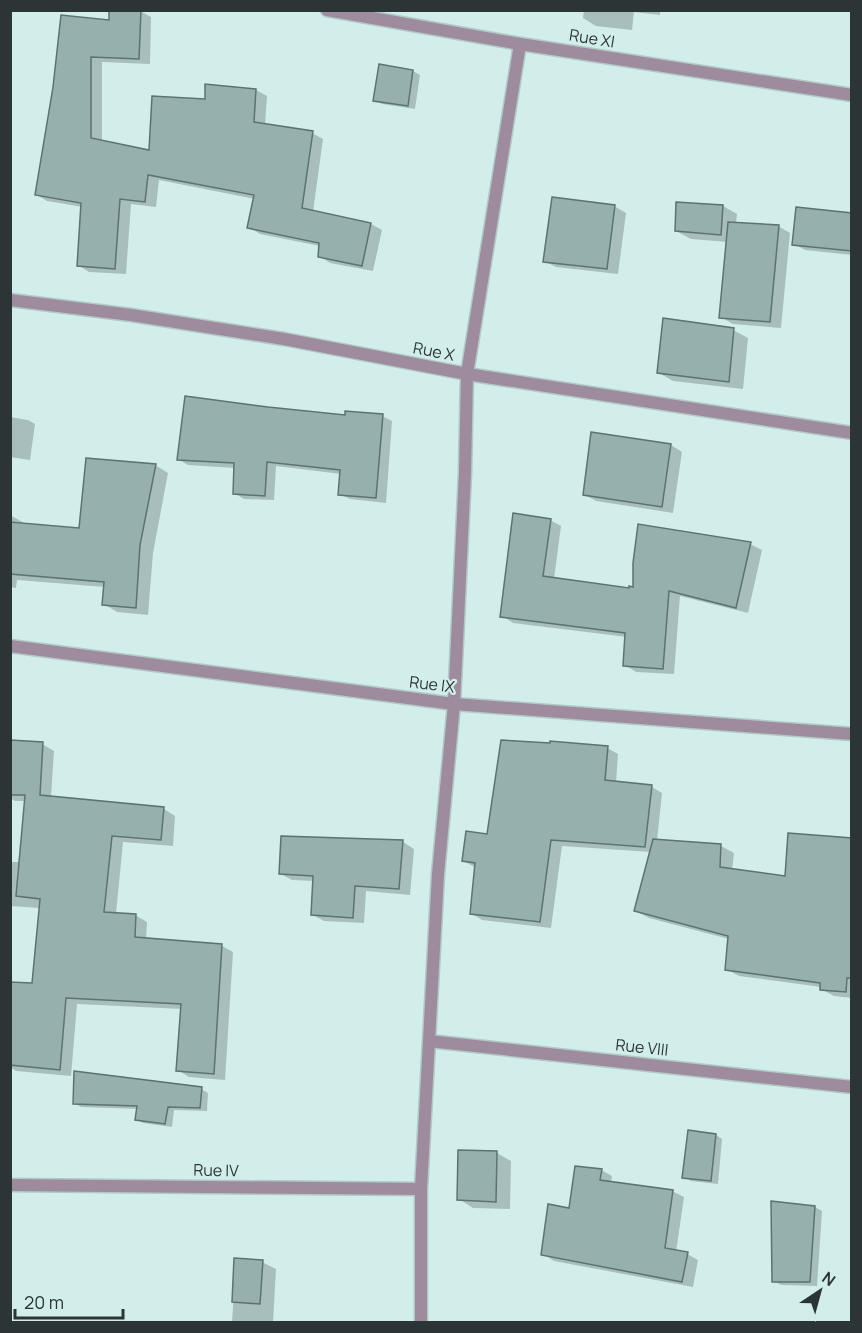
<svg xmlns="http://www.w3.org/2000/svg" width="862" height="1333" viewBox="0 0 862 1333" font-family="Manrope,sans-serif">
	<style>
		.shadow { fill: #0003 }
		.building { fill: #96b0ae; stroke: #5b7372; stroke-width: 1.5 }
		.lines { fill: none; stroke-linecap: round; stroke-linejoin: round }
		.street-casing { stroke: #b1c9c7; stroke-width: 15 }
		.street { stroke: #9e8b9d; stroke-width: 12 }
		.labels { text-anchor: middle; dominant-baseline: central; stroke-width: 4.5; stroke-linejoin: round; paint-order: stroke }
		.street-label { font-size: 16px; fill: #2b3535; stroke: #d2eeeb }
	</style>
	<rect width="100%" height="100%" fill="#d2eeeb"/>
	<path class="shadow" d="M 584,10 L 660,10 L 660,15 L 634,12 L 632,30 L 596,26 L 583,18 Z
		M 140,11 L 151,17 L 150,64 L 102,62 L 102,142 L 150,152 L 207,100 L 256,90 L 267,96 L 265,125 L 312,133 L 323,139 L 313,212 L 371,224 L 382,230 L 373,271 L 330,263 L 319,256 L 320,246 L 260,234 L 249,227 L 255,199 L 159,180 L 156,207 L 131,204 L 126,274 L 89,272 L 78,265 L 83,207 L 47,201 L 37,195 L 55,87 L 111,22 Z
		M 413,71 L 420,75 L 415,109 L 382,104 L 375,100 Z
		M 614,206 L 626,213 L 618,274 L 556,267 L 544,261 Z
		M 723,206 L 737,214 L 736,224 L 778,226 L 790,233 L 781,328 L 733,324 L 721,317 L 728,242 L 691,239 L 676,231 Z
		M 852,215 L 852,255 L 805,250 L 794,244 Z
		M 733,330 L 748,338 L 743,389 L 673,381 L 659,373 Z
		M 382,416 L 392,421 L 386,503 L 350,499 L 340,494 L 341,474 L 276,466 L 274,500 L 244,499 L 234,493 L 235,468 L 188,465 L 178,459 Z
		M 10,417 L 28,420 L 35,424 L 30,460 L 10,457 Z
		M 671,445 L 682,452 L 673,513 L 596,501 L 585,495 Z
		M 155,465 L 168,473 L 153,553 L 148,615 L 117,612 L 104,604 L 105,587 L 17,580 L 16,588 L 10,587 L 10,515 L 24,523 L 23,525 L 81,529 Z
		M 550,520 L 561,526 L 554,579 L 630,590 L 750,544 L 762,550 L 748,613 L 680,596 L 674,674 L 636,672 L 625,665 L 627,637 L 513,623 L 502,616 Z
		M 10,742 L 42,744 L 54,751 L 51,797 L 164,809 L 175,816 L 173,846 L 123,842 L 116,914 L 135,915 L 147,922 L 146,940 L 222,946 L 233,952 L 225,1080 L 189,1077 L 178,1070 L 182,1009 L 77,1004 L 71,1076 L 16,1071 L 10,1067 L 10,995 L 33,984 L 40,908 L 10,906 L 10,862 L 21,862 L 26,801 L 15,801 L 10,798 Z
		M 607,748 L 618,754 L 616,783 L 652,787 L 662,793 L 657,841 L 721,846 L 734,853 L 732,871 L 786,878 L 852,840 L 852,998 L 834,996 L 821,989 L 821,987 L 739,976 L 726,969 L 729,939 L 649,918 L 636,911 L 651,852 L 562,846 L 551,928 L 482,920 L 471,913 L 476,868 L 464,861 L 488,836 Z
		M 403,842 L 414,849 L 410,895 L 366,891 L 364,923 L 324,921 L 313,915 L 314,881 L 292,880 L 281,874 Z
		M 201,1089 L 208,1093 L 207,1111 L 174,1110 L 172,1127 L 143,1123 L 136,1119 L 138,1109 L 81,1107 L 74,1103 Z
		M 716,1135 L 722,1139 L 718,1184 L 691,1181 L 684,1177 Z
		M 497,1153 L 511,1161 L 510,1209 L 473,1208 L 459,1199 Z
		M 601,1170 L 612,1176 L 611,1183 L 672,1191 L 684,1197 L 676,1252 L 687,1254 L 698,1260 L 693,1287 L 554,1261 L 543,1254 L 571,1209 Z
		M 815,1207 L 822,1211 L 817,1286 L 781,1285 L 774,1281 Z
		M 236,1260 L 262,1262 L 276,1269 L 273,1322 L 232,1322 Z"/>
	<path class="building" d="M 109,10 L 141,10 L 139,59 L 91,57 L 91,138 L 149,150 L 152,96 L 205,99 L 205,84 L 256,89 L 254,122 L 313,131 L 302,208 L 371,223 L 362,266 L 318,257 L 319,243 L 247,228 L 254,195 L 148,175 L 145,202 L 120,199 L 115,269 L 77,266 L 81,203 L 35,195 L 53,87 L 61,15 L 109,20 Z
		M 379,64 L 413,70 L 408,106 L 373,101 Z
		M 552,197 L 615,205 L 607,269 L 543,262 Z
		M 676,202 L 723,205 L 721,235 L 675,231 Z
		M 796,207 L 852,213 L 852,251 L 792,245 Z
		M 728,222 L 779,225 L 770,322 L 719,318 Z
		M 663,318 L 734,328 L 729,382 L 657,373 Z
		M 185,396 L 268,407 L 345,415 L 345,411 L 383,414 L 376,498 L 338,495 L 340,470 L 267,462 L 265,496 L 233,494 L 234,463 L 177,460 Z
		M 591,432 L 671,444 L 662,507 L 583,495 Z
		M 86,458 L 156,464 L 140,545 L 136,608 L 102,605 L 104,582 L 10,574 L 10,522 L 79,528 Z
		M 513,513 L 551,519 L 543,576 L 629,588 L 629,586 L 633,587 L 633,563 L 638,524 L 751,542 L 736,608 L 669,591 L 663,669 L 623,666 L 625,633 L 500,617 Z
		M 10,740 L 43,742 L 40,795 L 164,807 L 161,840 L 112,836 L 104,912 L 136,914 L 135,937 L 222,944 L 214,1074 L 176,1071 L 181,1004 L 66,998 L 60,1070 L 10,1065 L 10,982 L 32,983 L 40,899 L 16,896 L 25,795 L 10,795 Z
		M 501,740 L 550,743 L 550,741 L 608,746 L 605,780 L 652,785 L 645,847 L 551,840 L 540,922 L 470,914 L 475,863 L 462,861 L 466,831 L 487,834 Z
		M 788,833 L 852,838 L 852,978 L 847,978 L 846,992 L 820,990 L 820,983 L 725,970 L 728,936 L 634,911 L 653,839 L 721,844 L 720,867 L 785,876 Z
		M 281,836 L 403,840 L 399,889 L 355,886 L 353,918 L 311,915 L 313,876 L 279,874 Z
		M 74,1071 L 202,1087 L 200,1108 L 168,1107 L 165,1124 L 135,1120 L 137,1106 L 73,1104 Z
		M 688,1130 L 716,1134 L 711,1181 L 682,1178 Z
		M 458,1150 L 497,1151 L 496,1202 L 457,1200 Z
		M 575,1166 L 602,1169 L 600,1180 L 673,1190 L 665,1248 L 688,1252 L 682,1282 L 541,1255 L 548,1204 L 569,1208 Z
		M 771,1201 L 815,1206 L 810,1282 L 772,1282 Z
		M 234,1258 L 263,1260 L 260,1304 L 232,1302 Z"/>
	<g class="lines">
		<defs>
			<path id="street" d="M 327,10 L 520,44 L 852,95
				M 10,300 L 131,315 L 284,339 L 467,374 L 852,433
				M 10,646 L 454,704 L 852,734
				M 429,1041 L 852,1087
				M 10,1185 L 421,1189
				M 421,1322 L 421,1189 L 438,874 L 454,704 L 465,473 L 467,374 L 520,44"/>
		</defs>
		<use href="#street" class="street-casing"/>
		<use href="#street" class="street"/>
	</g>
	<g class="labels">
		<g class="street-label">
			<text transform="translate(592 38) rotate(9)">Rue XI</text>
			<text transform="translate(434 351) rotate(11)">Rue X</text>
			<text transform="translate(432 684) rotate(7)">Rue IX</text>
			<text transform="translate(642 1047) rotate(6)">Rue VIII</text>
			<text transform="translate(216 1170) rotate(1)">Rue IV</text>
		</g>
	</g>
	<rect width="862" height="1333" fill="none" stroke="#2b3535" stroke-width="24"/>
	<g transform="translate(820 1291) rotate(36)" stroke="#d2eeeb" stroke-width="4.5" paint-order="stroke">
	<path d="M0-4.5L10 22L0 15L-10 22Z" fill="#2b3535"/>
	<text y="-9" font-size="16" font-weight="bold" text-anchor="middle" fill="#2b3535">N</text>
	</g>
	<path d="M15 1309v9h108v-9" fill="none" stroke="#2b3535" stroke-width="3"/>
	<text x="24" y="1309" font-size="18" fill="#2b3535" stroke="#d2eeeb" stroke-width="4.5" paint-order="stroke">20 m</text>
</svg>
